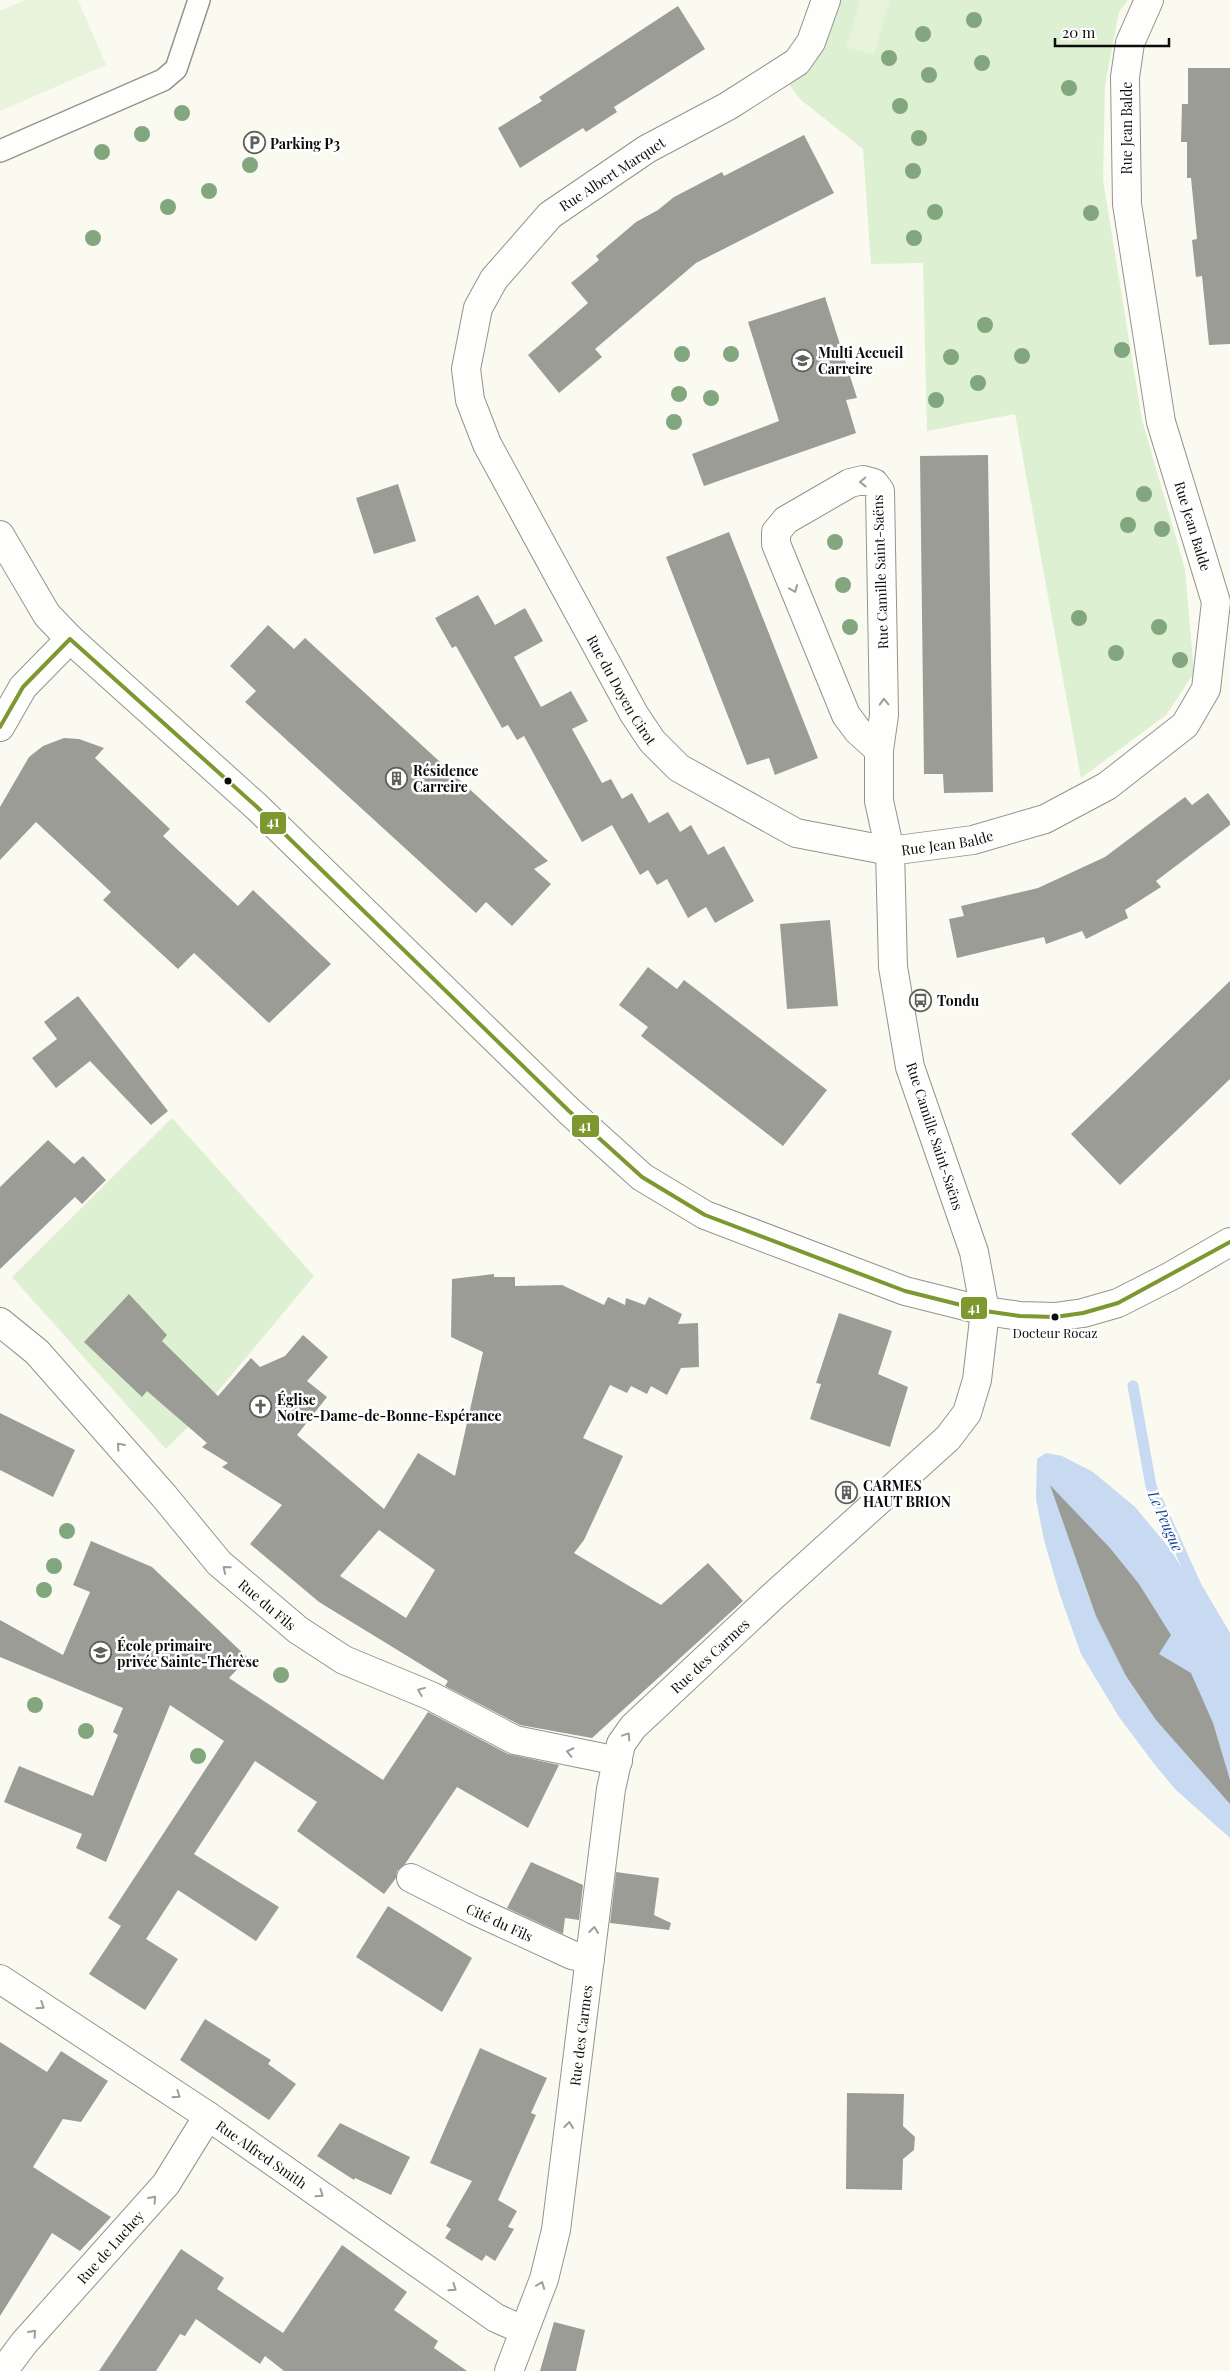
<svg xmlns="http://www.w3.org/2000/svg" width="1230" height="2371" viewBox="0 0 1230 2371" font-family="'Playfair Display',serif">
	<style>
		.green { fill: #ddf0d1 }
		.pitch { fill: #e8f3db }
		.water { fill: #c8daf2 }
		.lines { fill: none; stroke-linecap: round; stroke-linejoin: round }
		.stream { stroke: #c8daf2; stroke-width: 11 }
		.building { fill: #9c9c96; fill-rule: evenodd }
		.service-casing { stroke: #93938f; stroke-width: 24 }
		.minor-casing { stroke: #93938f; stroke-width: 30 }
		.tertiary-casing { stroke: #93938f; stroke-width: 30 }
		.service { stroke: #fefefd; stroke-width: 21 }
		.minor { stroke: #fefefd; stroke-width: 28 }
		.tertiary { stroke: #fefefd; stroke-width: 28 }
		.bus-1-casing { stroke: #fff; stroke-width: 8 }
		.bus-1 { stroke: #7c982e; stroke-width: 4 }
		.tree { fill: #82a67e }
		.oneway { stroke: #9d9d9d }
		.bus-dot { fill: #0c0c0c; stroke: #fff; stroke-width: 2 }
		.labels { text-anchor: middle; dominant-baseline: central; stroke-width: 5; stroke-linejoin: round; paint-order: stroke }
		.bus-label { font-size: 13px; fill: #0c0c0c; stroke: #fff }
		.street-label { font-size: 14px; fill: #0c0c0c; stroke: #fff }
		.poi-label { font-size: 14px; font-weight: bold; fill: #0c0c0c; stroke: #fff; text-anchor: start }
		.water-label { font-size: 15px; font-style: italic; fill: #1b4698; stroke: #fff }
		.line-badge { stroke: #fff; stroke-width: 2 }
		.badge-label { font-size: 14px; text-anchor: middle; font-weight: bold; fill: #fff }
	</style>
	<rect width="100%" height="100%" fill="#fafaf0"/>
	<path class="green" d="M 826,0 L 1128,0 L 1119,12 L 1105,85 L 1103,180 L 1142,420 L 1185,569 L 1194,673 L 1166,715 L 1081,778 L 1015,414 L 927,431 L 923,263 L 871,264 L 863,149 L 801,100 L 781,74 Z
		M 172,1118 L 314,1276 L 188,1427 L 166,1449 L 12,1277 Z"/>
	<path class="pitch" d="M 25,0 L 78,0 L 106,65 L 0,111 L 0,11 Z
		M 860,0 L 890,0 L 874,55 L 846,47 Z"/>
	<path class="water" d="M 1046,1453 L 1062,1456 L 1093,1472 L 1135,1507 L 1170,1549 L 1230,1644 L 1230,1838 L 1176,1790 L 1155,1765 L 1119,1717 L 1081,1654 L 1059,1592 L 1044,1540 L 1036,1499 L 1037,1459 Z"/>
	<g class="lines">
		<path class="stream" d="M 1133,1386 L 1151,1486 L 1196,1586 L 1230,1644"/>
	</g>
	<path class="building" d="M 678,6 L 705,49 L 614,107 L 617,112 L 586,132 L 583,128 L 520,168 L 498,128 L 542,101 L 539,97 Z
		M 1188,68 L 1230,68 L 1230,344 L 1209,345 L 1202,276 L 1196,277 L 1192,240 L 1197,239 L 1191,178 L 1187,178 L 1187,142 L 1181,142 L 1182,104 L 1188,104 Z
		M 804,135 L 834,193 L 696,263 L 595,349 L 602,357 L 559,393 L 528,355 L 588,303 L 571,283 L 599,260 L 596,256 L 636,222 L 658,210 L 674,197 L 722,172 L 724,176 Z
		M 825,297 L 857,398 L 846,400 L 856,433 L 704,486 L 692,454 L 779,421 L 748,322 Z
		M 988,455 L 993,792 L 944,793 L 943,774 L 924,774 L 920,456 Z
		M 398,484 L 416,541 L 374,554 L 356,498 Z
		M 729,532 L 818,758 L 775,775 L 769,758 L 747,765 L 666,557 Z
		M 478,595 L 495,625 L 525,608 L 543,641 L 514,657 L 541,707 L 571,691 L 588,721 L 572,729 L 602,783 L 611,779 L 622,799 L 632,793 L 649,823 L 668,812 L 680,832 L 691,825 L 708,855 L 724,846 L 754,901 L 715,923 L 706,907 L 688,918 L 667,879 L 657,885 L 648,870 L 640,875 L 612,825 L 582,842 L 524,736 L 517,740 L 508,725 L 502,728 L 456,646 L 452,648 L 435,618 Z
		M 268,625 L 294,649 L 305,638 L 548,861 L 534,869 L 551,884 L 512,926 L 486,902 L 476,913 L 245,702 L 256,691 L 230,666 Z
		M 64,738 L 79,739 L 104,748 L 95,758 L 170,829 L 163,836 L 238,906 L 253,890 L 331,964 L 269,1023 L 194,953 L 178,969 L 103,900 L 111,892 L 36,822 L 0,860 L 0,807 L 29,757 L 43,746 Z
		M 1208,793 L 1230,822 L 1230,825 L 1156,881 L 1161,887 L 1125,910 L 1128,918 L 1086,939 L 1082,931 L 1046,944 L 1044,937 L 957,958 L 949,919 L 964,916 L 961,906 L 1038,888 L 1105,857 L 1185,797 L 1192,805 Z
		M 830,920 L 838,1006 L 787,1009 L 780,924 Z
		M 648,967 L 677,989 L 684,980 L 827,1090 L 783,1146 L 641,1036 L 648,1027 L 619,1005 Z
		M 1230,981 L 1230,1079 L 1120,1185 L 1071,1134 Z
		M 78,996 L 168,1111 L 151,1125 L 90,1061 L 56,1088 L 32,1058 L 57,1039 L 44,1022 Z
		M 48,1140 L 74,1164 L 83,1156 L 106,1180 L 82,1204 L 75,1197 L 0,1269 L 0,1187 Z
		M 494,1274 L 494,1277 L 515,1277 L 515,1286 L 562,1285 L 604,1305 L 608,1297 L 625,1305 L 626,1298 L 645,1305 L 649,1297 L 682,1314 L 678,1324 L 698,1323 L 699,1367 L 681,1368 L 667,1395 L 651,1386 L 647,1394 L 631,1386 L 627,1393 L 610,1385 L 583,1438 L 623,1456 L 584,1540 L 574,1553 L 661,1605 L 708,1563 L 743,1601 L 592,1738 L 520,1725 L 445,1686 L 448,1681 L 319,1602 L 250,1544 L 282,1505 L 222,1467 L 228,1463 L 202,1447 L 207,1443 L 147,1391 L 142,1397 L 84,1342 L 129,1294 L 167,1335 L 162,1341 L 218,1396 L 251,1358 L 260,1367 L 285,1356 L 303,1335 L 328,1357 L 307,1381 L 327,1397 L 297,1435 L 384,1509 L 418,1453 L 455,1476 L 483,1352 L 451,1337 L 452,1279 ZM 379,1530 L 435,1570 L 406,1618 L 340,1576 Z
		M 839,1313 L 892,1331 L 878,1374 L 908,1387 L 890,1447 L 810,1419 L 821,1384 L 816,1383 Z
		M 0,1413 L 75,1450 L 53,1497 L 0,1470 Z
		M 1050,1485 L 1110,1548 L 1139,1584 L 1171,1635 L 1159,1654 L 1191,1673 L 1213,1723 L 1230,1780 L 1230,1804 L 1156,1720 L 1126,1676 L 1096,1616 Z
		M 91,1541 L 152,1567 L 248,1658 L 229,1678 L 383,1780 L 428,1712 L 508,1754 L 559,1765 L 528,1828 L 457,1787 L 405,1864 L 397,1871 L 396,1878 L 384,1894 L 297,1831 L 317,1802 L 255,1761 L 194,1854 L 279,1907 L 256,1941 L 178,1890 L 146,1939 L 178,1959 L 145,2010 L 89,1974 L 121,1926 L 108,1918 L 224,1741 L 170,1705 L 106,1862 L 76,1848 L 82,1834 L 4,1802 L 19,1766 L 93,1796 L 118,1735 L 113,1732 L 123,1708 L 0,1657 L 0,1620 L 63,1655 L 90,1592 L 73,1585 Z
		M 531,1862 L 583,1885 L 579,1920 L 565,1918 L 563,1934 L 507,1908 Z
		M 616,1872 L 659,1878 L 654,1915 L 671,1923 L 669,1930 L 610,1923 Z
		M 388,1906 L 472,1958 L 442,2012 L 356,1957 Z
		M 205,2019 L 271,2060 L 268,2064 L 296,2084 L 269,2120 L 180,2060 Z
		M 0,2042 L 47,2072 L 61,2051 L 108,2081 L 81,2122 L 63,2119 L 33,2167 L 111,2217 L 80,2251 L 52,2233 L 0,2316 Z
		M 480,2048 L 547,2078 L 531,2113 L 536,2115 L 498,2200 L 517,2211 L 508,2227 L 514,2229 L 495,2261 L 486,2255 L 482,2261 L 445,2238 L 451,2229 L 446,2226 L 472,2181 L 430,2163 Z
		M 847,2093 L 904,2094 L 903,2126 L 915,2137 L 914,2150 L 903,2159 L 902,2190 L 846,2189 Z
		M 340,2123 L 410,2157 L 391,2195 L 355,2178 L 354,2180 L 317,2156 Z
		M 342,2245 L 407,2292 L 394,2310 L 438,2341 L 434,2348 L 467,2371 L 284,2371 L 265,2356 L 260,2364 L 196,2319 L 185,2336 L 180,2334 L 156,2371 L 99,2371 L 181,2249 L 224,2278 L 217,2289 L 283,2333 Z
		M 554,2322 L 585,2330 L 576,2371 L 540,2371 Z"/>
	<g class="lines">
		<defs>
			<path id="service" d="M 0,151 L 163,80 L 176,69 L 199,0"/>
			<g id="minor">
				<path id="s1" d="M 826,0 L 811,42 L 797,62 L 728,106 L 647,149 L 550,215 L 494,279 L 478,308 L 466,369 L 470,400 L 487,444 L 634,714 L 652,741 L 679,768 L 796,833 L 890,851 L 973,840 L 1045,819 L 1107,786 L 1185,725 L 1206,689 L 1216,602 L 1161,422 L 1127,204 L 1125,77 L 1130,43 L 1149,0"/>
				<path d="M 0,535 L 47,615 L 70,639"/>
				<path id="s2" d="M 0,1322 L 37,1352 L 164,1496 L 219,1563 L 298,1630 L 344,1660 L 431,1696 L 515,1740 L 618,1761"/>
				<path id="s3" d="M 411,1878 L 474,1910 L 572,1955 L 590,1959"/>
				<path id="s4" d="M 0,1979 L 208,2116 L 496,2318 L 523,2330"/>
				<path id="s5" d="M 3,2371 L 24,2343 L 166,2184 L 208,2116"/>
				<path id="s6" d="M 509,2371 L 544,2279 L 556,2230 L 611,1789 L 621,1744 L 633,1727 L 772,1597 L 948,1438 L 967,1413 L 977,1380 L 985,1311 L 974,1252 L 910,1067 L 893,967 L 890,851 L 879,801 L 879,750 L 884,715 L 880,491 L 874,483 L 863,480 L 850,483 L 786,520 L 776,532 L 776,544 L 846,715 L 858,731 L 879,750"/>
			</g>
			<path id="tertiary" d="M 0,727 L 23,687 L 70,639 L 257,807 L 569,1111 L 642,1177 L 705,1215 L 905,1291 L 985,1311 L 1020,1316 L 1055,1317 L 1083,1313 L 1118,1303 L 1171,1276 L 1230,1242"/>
		</defs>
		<use href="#service" class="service-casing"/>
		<use href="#minor" class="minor-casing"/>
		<use href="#tertiary" class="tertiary-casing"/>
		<use href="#service" class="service"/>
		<use href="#minor" class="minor"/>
		<use href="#tertiary" class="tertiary"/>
		<defs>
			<path id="bus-1" d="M 70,639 L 257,807 L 569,1111 L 642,1177 L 705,1215 L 905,1291 L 985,1311 L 1020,1316 L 1055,1317 L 1083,1313 L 1118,1303 L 1230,1242
				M 0,727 L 23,687 L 70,639"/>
		</defs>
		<use href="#bus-1" class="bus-1-casing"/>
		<use href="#bus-1" class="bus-1"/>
	</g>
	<g class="tree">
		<circle cx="974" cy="20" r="8"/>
		<circle cx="923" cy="34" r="8"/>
		<circle cx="889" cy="58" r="8"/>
		<circle cx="982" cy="63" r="8"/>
		<circle cx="929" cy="75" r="8"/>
		<circle cx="1069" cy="88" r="8"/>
		<circle cx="900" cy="106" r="8"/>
		<circle cx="182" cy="113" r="8"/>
		<circle cx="142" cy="134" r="8"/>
		<circle cx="919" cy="138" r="8"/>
		<circle cx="102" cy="152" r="8"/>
		<circle cx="250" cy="165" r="8"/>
		<circle cx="913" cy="171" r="8"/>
		<circle cx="209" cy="191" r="8"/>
		<circle cx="168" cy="207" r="8"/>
		<circle cx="935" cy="212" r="8"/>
		<circle cx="1091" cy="213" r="8"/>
		<circle cx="93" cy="238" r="8"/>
		<circle cx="914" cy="238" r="8"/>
		<circle cx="985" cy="325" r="8"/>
		<circle cx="1122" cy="350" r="8"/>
		<circle cx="682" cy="354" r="8"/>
		<circle cx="731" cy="354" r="8"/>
		<circle cx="1022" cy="356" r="8"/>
		<circle cx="951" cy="357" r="8"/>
		<circle cx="978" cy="383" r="8"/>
		<circle cx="679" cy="394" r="8"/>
		<circle cx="711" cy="398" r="8"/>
		<circle cx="936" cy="400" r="8"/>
		<circle cx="674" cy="422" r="8"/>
		<circle cx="1144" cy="494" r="8"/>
		<circle cx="1128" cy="525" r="8"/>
		<circle cx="1162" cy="529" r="8"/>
		<circle cx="835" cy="542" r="8"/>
		<circle cx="843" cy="585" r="8"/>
		<circle cx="1079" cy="618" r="8"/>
		<circle cx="850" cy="627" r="8"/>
		<circle cx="1159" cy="627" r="8"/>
		<circle cx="1116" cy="653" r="8"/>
		<circle cx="1180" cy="660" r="8"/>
		<circle cx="67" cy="1531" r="8"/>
		<circle cx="54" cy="1566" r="8"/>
		<circle cx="44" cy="1590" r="8"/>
		<circle cx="281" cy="1675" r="8"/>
		<circle cx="35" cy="1705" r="8"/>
		<circle cx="86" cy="1731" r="8"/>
		<circle cx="198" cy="1756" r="8"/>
	</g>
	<defs><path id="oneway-chevron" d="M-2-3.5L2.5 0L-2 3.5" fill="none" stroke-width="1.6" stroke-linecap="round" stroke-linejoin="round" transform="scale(1.25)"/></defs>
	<g class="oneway">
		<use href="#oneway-chevron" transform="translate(863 482) rotate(179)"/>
		<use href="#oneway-chevron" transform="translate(794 589) rotate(68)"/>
		<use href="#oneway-chevron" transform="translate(884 702) rotate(-92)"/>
		<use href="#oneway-chevron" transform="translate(120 1446) rotate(-131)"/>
		<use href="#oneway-chevron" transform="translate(226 1569) rotate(-140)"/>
		<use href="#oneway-chevron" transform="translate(421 1691) rotate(-158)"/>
		<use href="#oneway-chevron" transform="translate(627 1736) rotate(-56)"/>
		<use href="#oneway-chevron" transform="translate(570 1752) rotate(-168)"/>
		<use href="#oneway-chevron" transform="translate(594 1930) rotate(-83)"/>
		<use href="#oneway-chevron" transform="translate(41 2006) rotate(33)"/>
		<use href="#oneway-chevron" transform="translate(177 2095) rotate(34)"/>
		<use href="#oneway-chevron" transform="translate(569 2125) rotate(-83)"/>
		<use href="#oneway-chevron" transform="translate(320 2194) rotate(35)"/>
		<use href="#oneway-chevron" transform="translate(153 2199) rotate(-48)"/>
		<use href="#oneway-chevron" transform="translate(541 2285) rotate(-69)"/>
		<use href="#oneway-chevron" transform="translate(453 2288) rotate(35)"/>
		<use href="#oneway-chevron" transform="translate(33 2333) rotate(-48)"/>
	</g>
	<defs>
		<symbol id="parking-ring" viewBox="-11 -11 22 22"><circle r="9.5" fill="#fff" stroke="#5f5f5c" stroke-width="1.5"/><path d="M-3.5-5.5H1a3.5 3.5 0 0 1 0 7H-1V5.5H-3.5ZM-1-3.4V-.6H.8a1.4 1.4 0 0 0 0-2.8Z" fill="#5f5f5c"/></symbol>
		<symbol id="school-ring" viewBox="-11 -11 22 22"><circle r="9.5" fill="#fff" stroke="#5f5f5c" stroke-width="1.5"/><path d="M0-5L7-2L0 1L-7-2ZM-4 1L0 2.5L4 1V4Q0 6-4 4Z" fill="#5f5f5c"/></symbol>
		<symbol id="building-ring" viewBox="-11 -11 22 22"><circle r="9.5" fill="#fff" stroke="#5f5f5c" stroke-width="1.5"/><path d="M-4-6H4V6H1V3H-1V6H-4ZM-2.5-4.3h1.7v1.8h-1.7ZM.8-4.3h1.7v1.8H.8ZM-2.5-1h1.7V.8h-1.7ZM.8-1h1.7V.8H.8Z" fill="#5f5f5c"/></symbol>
		<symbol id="bus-ring" viewBox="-11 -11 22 22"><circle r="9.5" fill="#fff" stroke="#5f5f5c" stroke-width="1.5"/><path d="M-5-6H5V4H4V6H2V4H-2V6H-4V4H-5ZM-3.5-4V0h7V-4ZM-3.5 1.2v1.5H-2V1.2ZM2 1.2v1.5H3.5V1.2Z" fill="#5f5f5c"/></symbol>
		<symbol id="church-ring" viewBox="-11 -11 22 22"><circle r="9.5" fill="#fff" stroke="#5f5f5c" stroke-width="1.5"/><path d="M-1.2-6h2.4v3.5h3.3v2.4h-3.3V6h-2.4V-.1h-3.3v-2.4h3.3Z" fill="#5f5f5c"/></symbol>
	</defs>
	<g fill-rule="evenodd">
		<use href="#parking-ring" x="242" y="130" width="25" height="25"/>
		<use href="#school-ring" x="790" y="348" width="25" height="25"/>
		<use href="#building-ring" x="384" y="766" width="25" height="25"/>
		<use href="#bus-ring" x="908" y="988" width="25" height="25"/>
		<use href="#church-ring" x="248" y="1394" width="25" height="25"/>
		<use href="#building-ring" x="834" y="1480" width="25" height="25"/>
		<use href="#school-ring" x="88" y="1640" width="25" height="25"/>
	</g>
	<g class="bus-dot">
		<circle cx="228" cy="781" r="4.5"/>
		<circle cx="1055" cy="1317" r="4.5"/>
	</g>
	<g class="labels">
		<g class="bus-label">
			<text x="1055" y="1332">Docteur Rocaz</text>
		</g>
		<g class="street-label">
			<text transform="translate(1126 128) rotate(-90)">Rue Jean Balde</text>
			<text transform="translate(612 174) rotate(-33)">Rue Albert Marquet</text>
			<text transform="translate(1193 526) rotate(73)">Rue Jean Balde</text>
			<text transform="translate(880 572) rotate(-92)">Rue Camille Saint-Saëns</text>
			<text stroke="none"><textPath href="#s1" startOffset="899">Rue du Doyen Cirot</textPath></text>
			<text stroke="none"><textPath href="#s1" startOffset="1284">Rue Jean Balde</textPath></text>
			<text transform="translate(935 1136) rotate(72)">Rue Camille Saint-Saëns</text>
			<text stroke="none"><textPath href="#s2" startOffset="390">Rue du Fils</textPath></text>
			<text stroke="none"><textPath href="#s6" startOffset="765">Rue des Carmes</textPath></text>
			<text stroke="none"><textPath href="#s3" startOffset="99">Cité du Fils</textPath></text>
			<text stroke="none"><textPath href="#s6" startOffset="345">Rue des Carmes</textPath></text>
			<text stroke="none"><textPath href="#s4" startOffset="315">Rue Alfred Smith</textPath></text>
			<text stroke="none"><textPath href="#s5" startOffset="164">Rue de Luchey</textPath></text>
		</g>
		<g class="poi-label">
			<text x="270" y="143">Parking P3</text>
			<text x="818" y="352">Multi Accueil<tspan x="818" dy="16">Carreire</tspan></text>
			<text x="413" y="770">Résidence<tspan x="413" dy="16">Carreire</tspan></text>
			<text x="937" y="1000">Tondu</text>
			<text x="277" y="1399">Église<tspan x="277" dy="16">Notre-Dame-de-Bonne-Espérance</tspan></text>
			<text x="863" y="1485">CARMES<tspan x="863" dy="16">HAUT BRION</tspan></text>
			<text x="117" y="1645">École primaire<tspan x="117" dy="16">privée Sainte-Thérèse</tspan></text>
		</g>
		<g class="water-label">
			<text transform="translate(1166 1521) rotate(66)">Le Peugue</text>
		</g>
	</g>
	<g class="line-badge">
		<rect x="259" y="811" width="28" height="24" rx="5" fill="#7c982e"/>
		<rect x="571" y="1114" width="29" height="24" rx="5" fill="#7c982e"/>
		<rect x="960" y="1296" width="28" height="24" rx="5" fill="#7c982e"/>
	</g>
	<g class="badge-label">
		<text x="273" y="827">41</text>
		<text x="585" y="1131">41</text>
		<text x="974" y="1313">41</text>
	</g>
	<path d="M1055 38v8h114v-8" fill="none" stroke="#0c0c0c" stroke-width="2.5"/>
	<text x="1062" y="38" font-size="15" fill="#0c0c0c" stroke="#ffffff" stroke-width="4" paint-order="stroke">20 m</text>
</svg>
